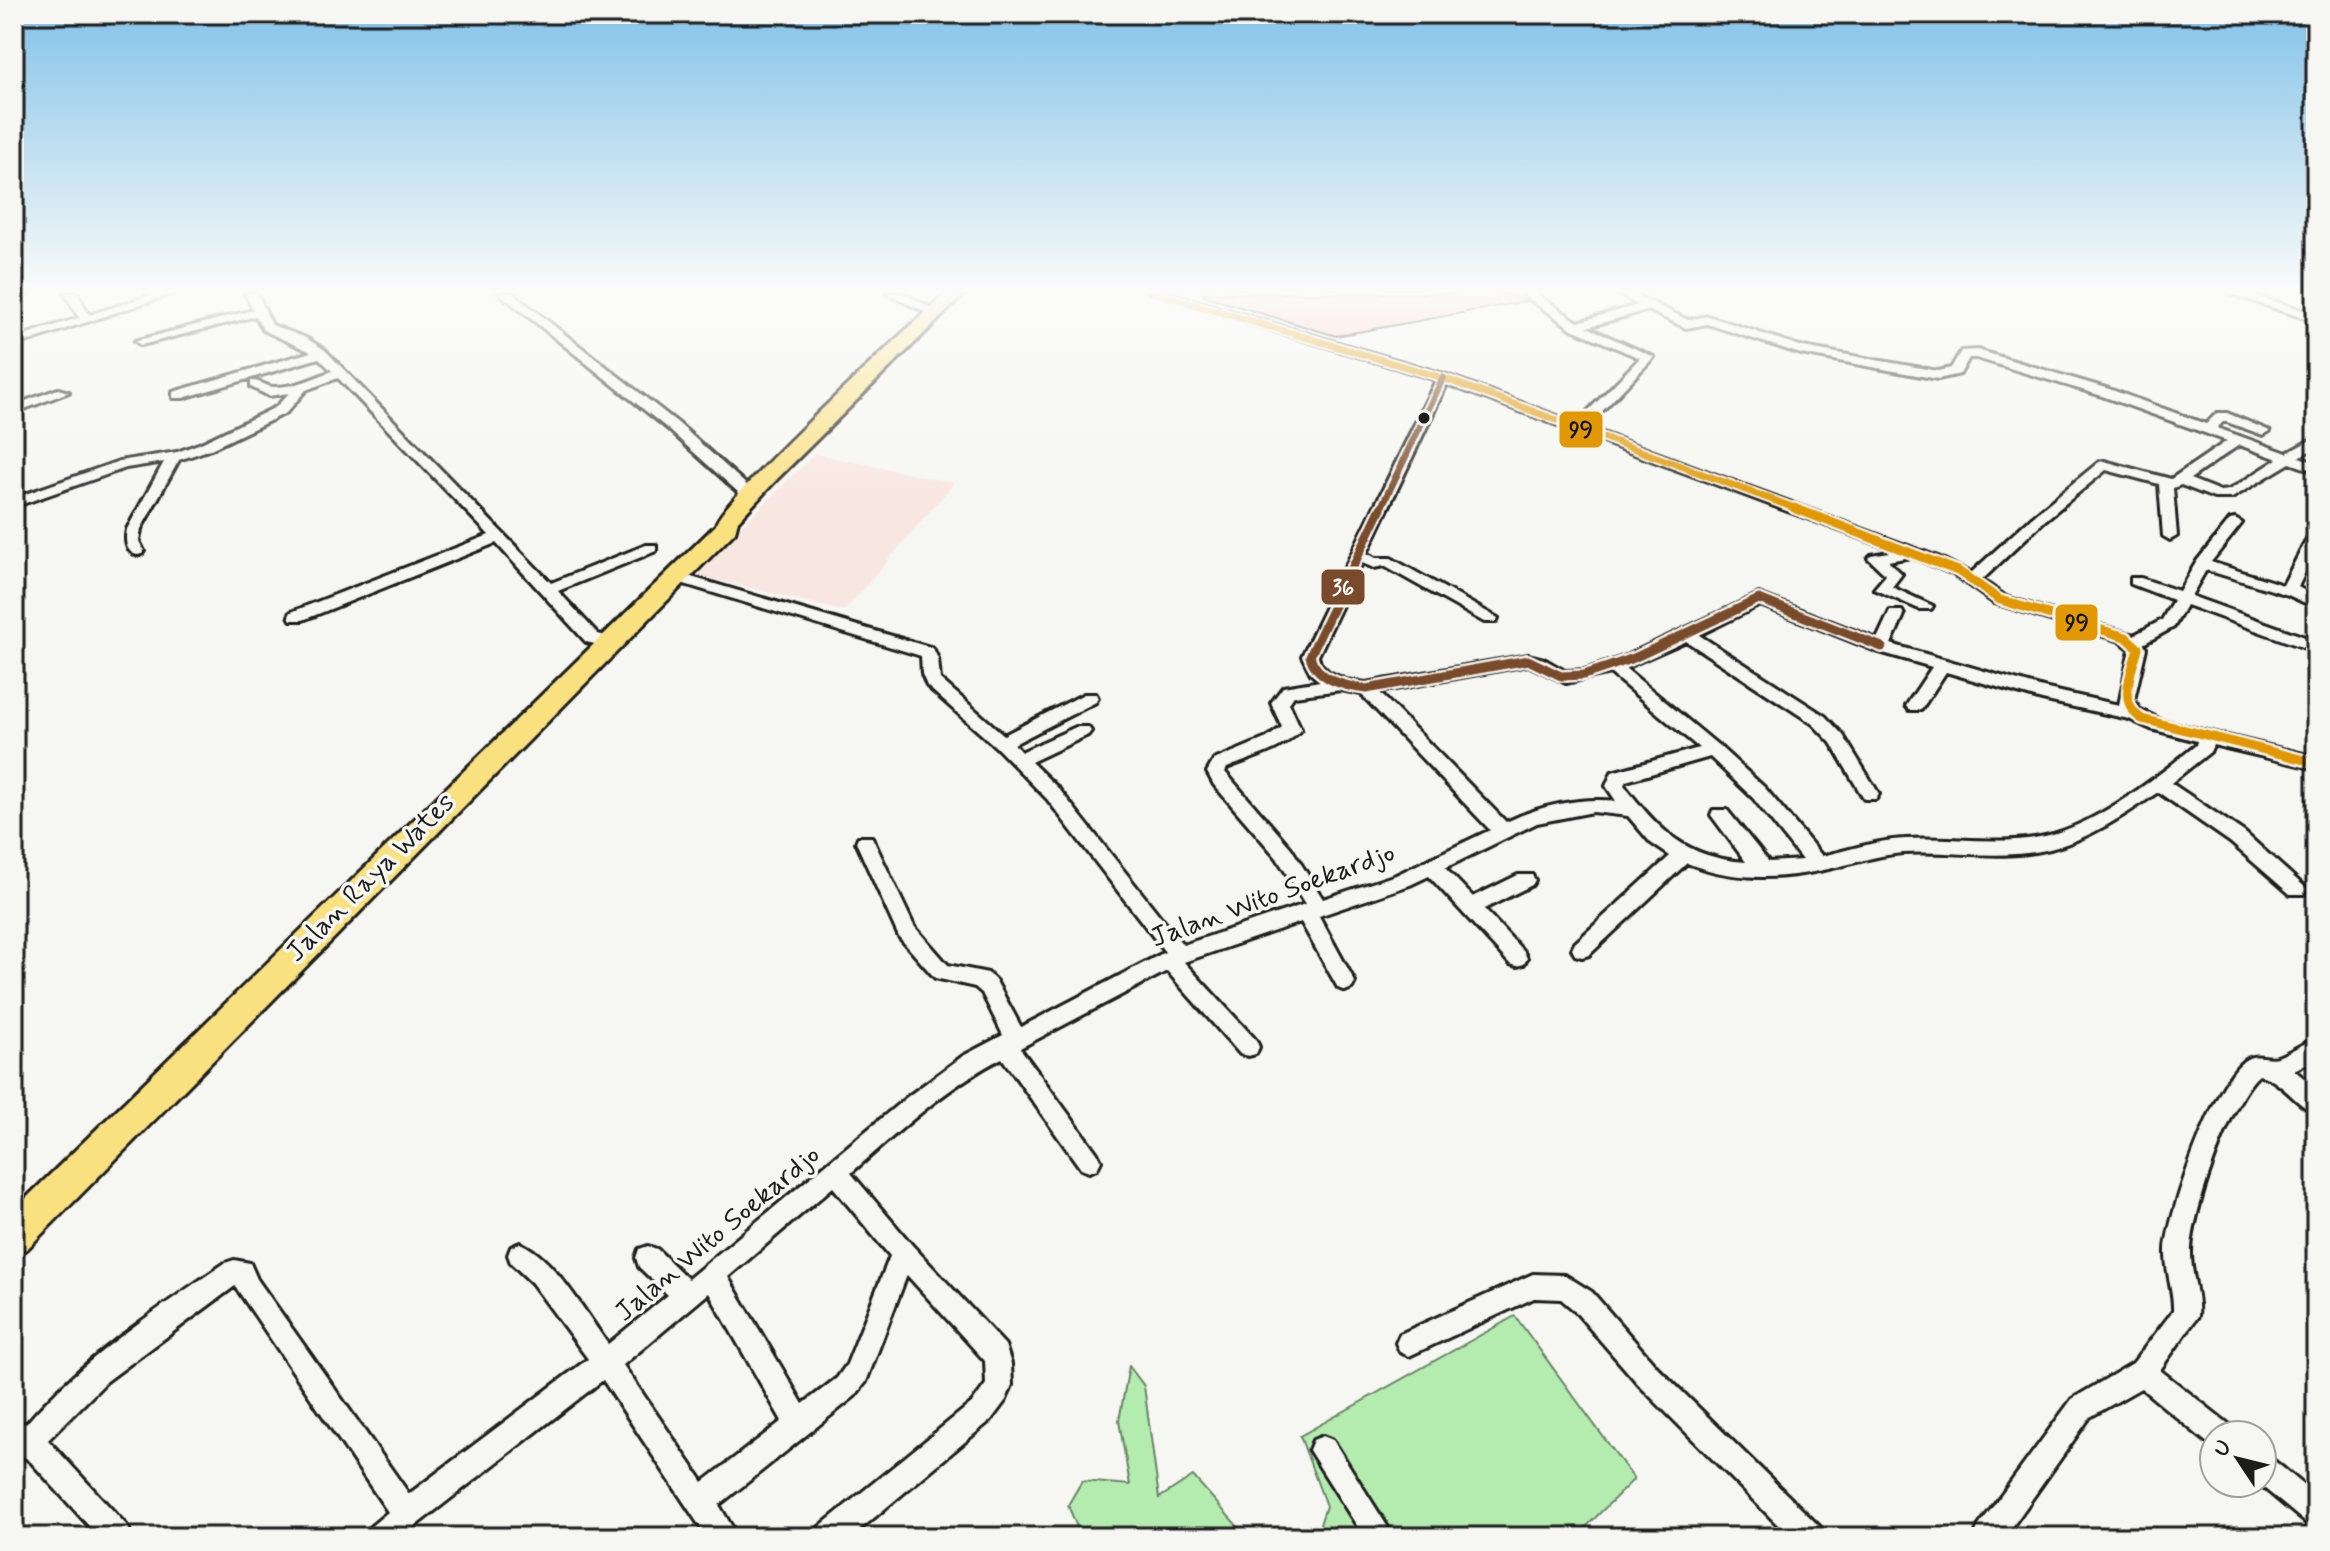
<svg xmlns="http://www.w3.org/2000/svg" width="2330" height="1551" viewBox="0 0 2330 1551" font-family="Mynerve,sans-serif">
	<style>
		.built { fill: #f8e6e1 }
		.green { fill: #b4ecb0; stroke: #688466; stroke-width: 2 }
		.building { fill: #fdc2ba; stroke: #1c1c1c; stroke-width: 2 }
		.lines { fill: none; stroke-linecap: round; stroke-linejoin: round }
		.minor-casing { stroke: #1c1c1c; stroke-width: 6 }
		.highway-casing { stroke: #1c1c1c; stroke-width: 6 }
		.minor { fill: #f6f6f2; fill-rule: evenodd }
		.highway { fill: #fae180; fill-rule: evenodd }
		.bus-1-far1-casing { stroke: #f6f6f2; stroke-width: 11 }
		.bus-1-casing { stroke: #f6f6f2; stroke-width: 14 }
		.bus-2-far1-casing { stroke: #f6f6f2; stroke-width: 11 }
		.bus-2-casing { stroke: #f6f6f2; stroke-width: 14 }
		.bus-1-far1 { stroke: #e19803; stroke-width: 7 }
		.bus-1 { stroke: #e19803; stroke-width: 9 }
		.bus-2-far1 { stroke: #7a4b2a; stroke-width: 7 }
		.bus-2 { stroke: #7a4b2a; stroke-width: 9 }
		.bus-dot { fill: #1c1c1c; stroke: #f6f6f2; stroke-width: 3 }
		.labels { text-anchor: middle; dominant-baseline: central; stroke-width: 7; stroke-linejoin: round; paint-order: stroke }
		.street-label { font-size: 28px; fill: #1c1c1c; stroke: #f6f6f2 }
		.line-badge { stroke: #f6f6f2; stroke-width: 3 }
		.badge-label { font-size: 22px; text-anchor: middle; font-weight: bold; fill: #fff }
		.pale-badge-label { font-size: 22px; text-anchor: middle; font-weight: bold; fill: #111 }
	</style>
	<rect width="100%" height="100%" fill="#f6f6f2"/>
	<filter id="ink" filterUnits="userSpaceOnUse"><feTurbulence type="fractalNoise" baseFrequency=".0125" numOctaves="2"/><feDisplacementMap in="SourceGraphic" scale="16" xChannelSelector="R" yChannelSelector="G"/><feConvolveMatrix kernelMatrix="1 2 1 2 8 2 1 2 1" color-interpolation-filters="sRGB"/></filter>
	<g filter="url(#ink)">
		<path class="built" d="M 815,454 L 954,483 L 844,611 L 693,574 Z"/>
		<path class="green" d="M 1515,1316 L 1634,1479 L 1576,1537 L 1316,1537 L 1326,1506 L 1300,1436 Z
			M 1129,1366 L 1144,1386 L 1159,1498 L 1193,1476 L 1247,1537 L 1081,1537 L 1068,1505 L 1082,1481 L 1130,1485 L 1119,1421 Z"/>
		<path class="building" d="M 1204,293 L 1504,293 L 1527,301 L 1336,336 L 1204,296 Z"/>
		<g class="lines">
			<defs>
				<path id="minor" d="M 14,293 L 29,293 L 14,298 Z
					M 65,293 L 77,293 L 89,315 L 157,293 L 175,293 L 14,346 L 14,338 L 79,318 Z
					M 245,293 L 257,293 L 272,325 L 306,338 L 325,350 L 551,583 L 646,545 L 656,545 L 656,551 L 558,591 L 598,634 L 614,638 L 616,642 L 614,646 L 608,647 L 586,642 L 496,543 L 303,620 L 291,620 L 289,616 L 291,612 L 489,535 L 338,378 L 306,390 L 286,413 L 211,449 L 179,460 L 141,529 L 139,541 L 144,551 L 142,554 L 137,555 C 125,552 125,539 127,529 L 164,462 L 126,468 L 14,507 L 14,498 L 119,461 L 177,452 L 201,443 L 276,407 L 289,393 L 269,396 L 251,387 L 251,381 C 260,380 266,387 275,387 C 295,387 314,378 332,371 L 319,358 L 183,398 L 173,398 L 173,392 L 311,352 L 263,330 L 256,316 L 141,345 L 135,341 L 253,310 Z
					M 499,293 L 512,293 L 678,423 L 749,487 L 757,489 L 757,495 L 739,493 L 668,429 Z
					M 886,293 L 902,293 L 941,313 L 931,315 Z
					M 1150,293 L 1169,293 L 1447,375 L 1576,423 L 1640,358 L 1572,329 L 1521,293 L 1535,293 L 1578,322 L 1638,305 L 1617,293 L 1632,293 L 1688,320 L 1708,316 L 1803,347 L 1938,371 L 1951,368 L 1961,351 L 1977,350 L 2109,389 L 2206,424 L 2217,413 L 2227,413 L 2270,431 L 2263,435 L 2224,421 L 2217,428 L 2287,453 L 2316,437 L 2316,447 L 2299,457 L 2316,463 L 2316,472 L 2290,463 L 2232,498 L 2214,498 L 2181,485 L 2173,488 L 2177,536 L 2170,540 L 2163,536 L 2159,484 L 2106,470 L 2043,522 L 1982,580 L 2006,597 L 2134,635 L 2162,620 L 2173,600 L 2131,584 L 2131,578 L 2141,578 L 2179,591 L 2197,561 L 2230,520 L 2235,519 L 2242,523 L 2211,562 L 2283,585 L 2309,535 L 2316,531 L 2316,550 L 2298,587 L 2316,597 L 2316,608 L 2288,595 L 2206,570 L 2191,596 L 2316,641 L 2316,652 L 2186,605 L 2174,627 L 2143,644 L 2146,648 L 2134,700 L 2139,709 L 2161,720 L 2316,757 L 2316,769 L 2213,745 L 2210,752 L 2171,783 L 2244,832 L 2307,889 L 2304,894 L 2290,894 L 2230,842 L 2158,792 C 2125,815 2089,839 2050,849 C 2002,861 1952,850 1903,853 C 1874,855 1847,866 1819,871 C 1776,880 1728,880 1687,863 L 1589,955 L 1582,957 L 1575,955 L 1572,949 L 1575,943 L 1670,856 L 1651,843 L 1628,816 L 1593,812 L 1537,823 L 1445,868 L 1473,897 L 1518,875 L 1532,875 L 1535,880 L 1532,885 L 1484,909 L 1524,952 L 1527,958 L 1524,964 L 1517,966 L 1510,964 L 1429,876 L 1410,885 L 1319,916 L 1355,982 L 1352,988 L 1345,991 L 1338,988 L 1301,922 L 1184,962 L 1256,1040 L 1259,1047 L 1256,1054 L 1248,1056 L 1240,1054 L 1167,971 L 1020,1048 L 1097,1153 L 1101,1161 L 1097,1169 L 1089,1172 L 1081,1169 L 1002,1058 C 946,1087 898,1132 851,1173 L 912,1245 L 1005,1345 L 1011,1364 L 1012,1385 L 1006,1400 L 991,1420 L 851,1537 L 815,1537 L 819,1527 L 973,1402 L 986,1384 L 985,1361 L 907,1275 L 866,1382 L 855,1396 L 719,1505 L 738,1537 L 707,1537 L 603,1380 L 401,1537 L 366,1537 L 370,1527 L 388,1512 L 235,1286 L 107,1381 L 48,1440 L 128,1527 L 132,1537 L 99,1537 L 31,1462 L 14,1449 L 14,1419 L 26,1424 C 82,1359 154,1311 225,1263 L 234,1260 L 250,1263 L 257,1279 L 409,1494 L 588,1359 L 532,1283 L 511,1263 L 508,1255 L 511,1247 L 520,1243 C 554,1257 586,1314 608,1344 L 668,1295 L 639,1267 L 636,1258 L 639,1249 L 648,1246 L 657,1249 L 688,1279 L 907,1097 L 963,1056 L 1003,1035 L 982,993 L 975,987 L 935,978 L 899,937 L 856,842 L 858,837 L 872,837 L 914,926 L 948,965 L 988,973 L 996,981 L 1021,1027 L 1165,952 L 1047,799 L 996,747 L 927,686 L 922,674 L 921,656 L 671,580 L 671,574 L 681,574 L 933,648 L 938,659 L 940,679 L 1004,735 L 1084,694 L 1096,694 L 1098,698 L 1096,702 L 1014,744 L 1021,752 L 1076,727 L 1088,727 L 1091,731 L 1088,735 L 1031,762 L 1059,789 L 1183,945 L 1305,904 L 1277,858 L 1214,785 L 1207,772 L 1214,760 L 1267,738 L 1282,727 L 1271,703 L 1283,687 L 1320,681 L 1311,674 L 1302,656 L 1436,380 ZM 1648,310 L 1686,328 L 1707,324 L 1801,354 L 1938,379 L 1960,374 L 1969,358 L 1976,358 L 2099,395 L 2227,441 L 2171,479 L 2104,461 L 2099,462 L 2033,516 L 1971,573 L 1938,557 L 1587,427 L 1654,357 L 1587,327 ZM 1447,384 L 1895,551 L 1871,555 L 1868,558 L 1886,575 L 1874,589 L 1919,609 L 1931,609 L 1933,606 L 1892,587 L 1902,574 L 1888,561 L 1911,557 L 1953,574 L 1994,603 L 2120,641 L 2130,649 L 2119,705 L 2043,688 L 1891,644 L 1904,615 L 1902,611 L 1890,611 L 1877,639 L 1759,594 L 1628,655 L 1584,670 L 1565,671 L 1544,659 L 1528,655 L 1366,683 L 1346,680 L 1329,672 L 1320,663 L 1318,656 L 1362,563 L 1374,568 L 1384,566 L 1484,622 L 1496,622 L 1498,618 L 1391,558 L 1376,558 L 1367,553 ZM 2239,445 L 2278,459 L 2229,490 L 2220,491 L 2190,479 ZM 1760,605 L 1876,651 L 1932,667 L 1906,706 L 1909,710 L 1921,710 L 1946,672 L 2042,700 L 2129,719 L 2151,729 L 2197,741 L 2196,745 C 2156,778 2096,825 2045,836 C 1999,846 1951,836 1905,839 C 1877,840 1849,850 1822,856 L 1765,788 L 1719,746 L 1625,668 L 1686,641 L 1813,724 L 1831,743 L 1864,799 L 1876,799 L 1879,794 L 1843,735 L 1825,716 L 1699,635 ZM 1528,665 L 1566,683 L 1610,673 L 1699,748 L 1612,772 L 1606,786 L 1616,801 C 1579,797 1539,806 1506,822 L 1379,692 ZM 1341,690 L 1361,694 L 1490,830 L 1396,875 L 1323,899 L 1291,848 L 1225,772 L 1227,768 C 1250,758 1285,750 1301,729 L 1289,703 L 1294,696 ZM 1710,757 L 1753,798 L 1802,860 L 1769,862 L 1727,810 L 1713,810 L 1711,815 L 1746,862 C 1686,858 1659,831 1624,785 L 1626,781 ZM 833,1187 L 890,1256 L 847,1364 L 837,1378 L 803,1404 L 728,1277 ZM 709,1293 L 782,1421 L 703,1482 L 623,1365 Z
					M 2228,293 L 2247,293 L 2316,314 L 2316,322 Z
					M 58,389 L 69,392 L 14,413 L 14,405 Z
					M 2316,1039 L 2316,1059 L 2294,1070 L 2316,1088 L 2316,1113 C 2294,1105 2283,1080 2259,1075 C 2231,1098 2190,1218 2191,1254 C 2191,1275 2200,1295 2198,1316 L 2160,1370 L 2230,1425 L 2233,1435 L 2214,1435 L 2214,1446 L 2210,1445 L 2141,1388 L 2090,1417 L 2005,1537 L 1974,1537 L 1978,1527 L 2072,1399 L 2133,1363 L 2173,1311 C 2174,1290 2165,1271 2166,1250 C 2168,1214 2216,1075 2247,1059 C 2258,1053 2268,1060 2277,1057 C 2290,1053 2302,1043 2316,1039 Z
					M 1533,1274 L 1565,1275 L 1592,1292 L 1658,1368 L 1820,1527 L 1824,1537 L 1790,1537 L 1640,1386 L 1574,1310 L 1561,1299 L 1534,1298 L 1409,1356 L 1400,1352 L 1396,1343 L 1400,1334 Z
					M 1323,1436 L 1333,1440 L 1394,1537 L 1364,1537 L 1309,1450 L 1313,1440 Z
					M 2262,1455 L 2272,1459 L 2316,1495 L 2316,1527 L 2306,1523 L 2258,1483 L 2262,1483 Z"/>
				<path id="highway" d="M 946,293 L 965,293 L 778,478 L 738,521 L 735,532 L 27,1249 L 14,1254 L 14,1210 L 716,525 C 717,503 915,322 946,293 Z"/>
			</defs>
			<use href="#minor" class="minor-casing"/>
			<use href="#highway" class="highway-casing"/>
			<use href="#minor" class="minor"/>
			<use href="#highway" class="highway"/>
			<defs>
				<path id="bus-1-far1" d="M 1156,293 L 1443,378 L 1800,510"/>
				<path id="bus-1" d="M 1794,508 L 1958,571 L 2000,600 L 2126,637 L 2138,648 C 2132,672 2116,703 2142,719 L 2316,763"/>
				<path id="bus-2-far1" d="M 1380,510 L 1443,378"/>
				<path id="bus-2" d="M 1381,508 L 1310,656 C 1317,680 1344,686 1366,689 L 1528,660 L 1561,676 L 1584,675 L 1634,658 L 1759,599 L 1882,647"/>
			</defs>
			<use href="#bus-1-far1" class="bus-1-far1-casing"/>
			<use href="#bus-1" class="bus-1-casing"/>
			<use href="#bus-2-far1" class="bus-2-far1-casing"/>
			<use href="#bus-2" class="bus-2-casing"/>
			<use href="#bus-1-far1" class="bus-1-far1"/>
			<use href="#bus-1" class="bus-1"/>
			<use href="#bus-2-far1" class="bus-2-far1"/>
			<use href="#bus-2" class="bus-2"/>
		</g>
	</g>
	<linearGradient id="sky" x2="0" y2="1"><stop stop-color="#82c2e9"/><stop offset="0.57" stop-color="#fbfbf9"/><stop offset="1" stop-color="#fbfbf9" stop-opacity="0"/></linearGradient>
	<rect width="2330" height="510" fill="url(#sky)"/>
	<circle class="bus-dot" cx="1424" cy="418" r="7"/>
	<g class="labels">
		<g class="street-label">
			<text transform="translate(371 878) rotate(-45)">Jalan Raya Wates</text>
			<text transform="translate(1273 896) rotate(-20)">Jalan Wito Soekardjo</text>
			<text transform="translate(718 1234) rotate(-40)">Jalan Wito Soekardjo</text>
		</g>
	</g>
	<g class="line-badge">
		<rect x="1558" y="410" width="46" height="39" rx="8" fill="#e19803"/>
		<rect x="1320" y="568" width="46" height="38" rx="8" fill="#7a4b2a"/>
		<rect x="2054" y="603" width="45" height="39" rx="8" fill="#e19803"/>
	</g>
	<g class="badge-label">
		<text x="1343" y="595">36</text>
	</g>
	<g class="pale-badge-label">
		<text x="1581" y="437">99</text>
		<text x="2077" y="630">99</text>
	</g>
	<rect width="2330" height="1551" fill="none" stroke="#f6f6f2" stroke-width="48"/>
	<rect x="24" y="24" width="2282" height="1503" fill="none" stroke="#1c1c1c" stroke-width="3" filter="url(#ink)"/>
	<g transform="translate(2238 1459) rotate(305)"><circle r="38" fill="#f6f6f2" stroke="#9f9f9c" stroke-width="2"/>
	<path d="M0-6L14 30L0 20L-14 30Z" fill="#1c1c1c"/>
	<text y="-12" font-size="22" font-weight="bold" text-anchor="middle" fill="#1c1c1c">U</text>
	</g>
</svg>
